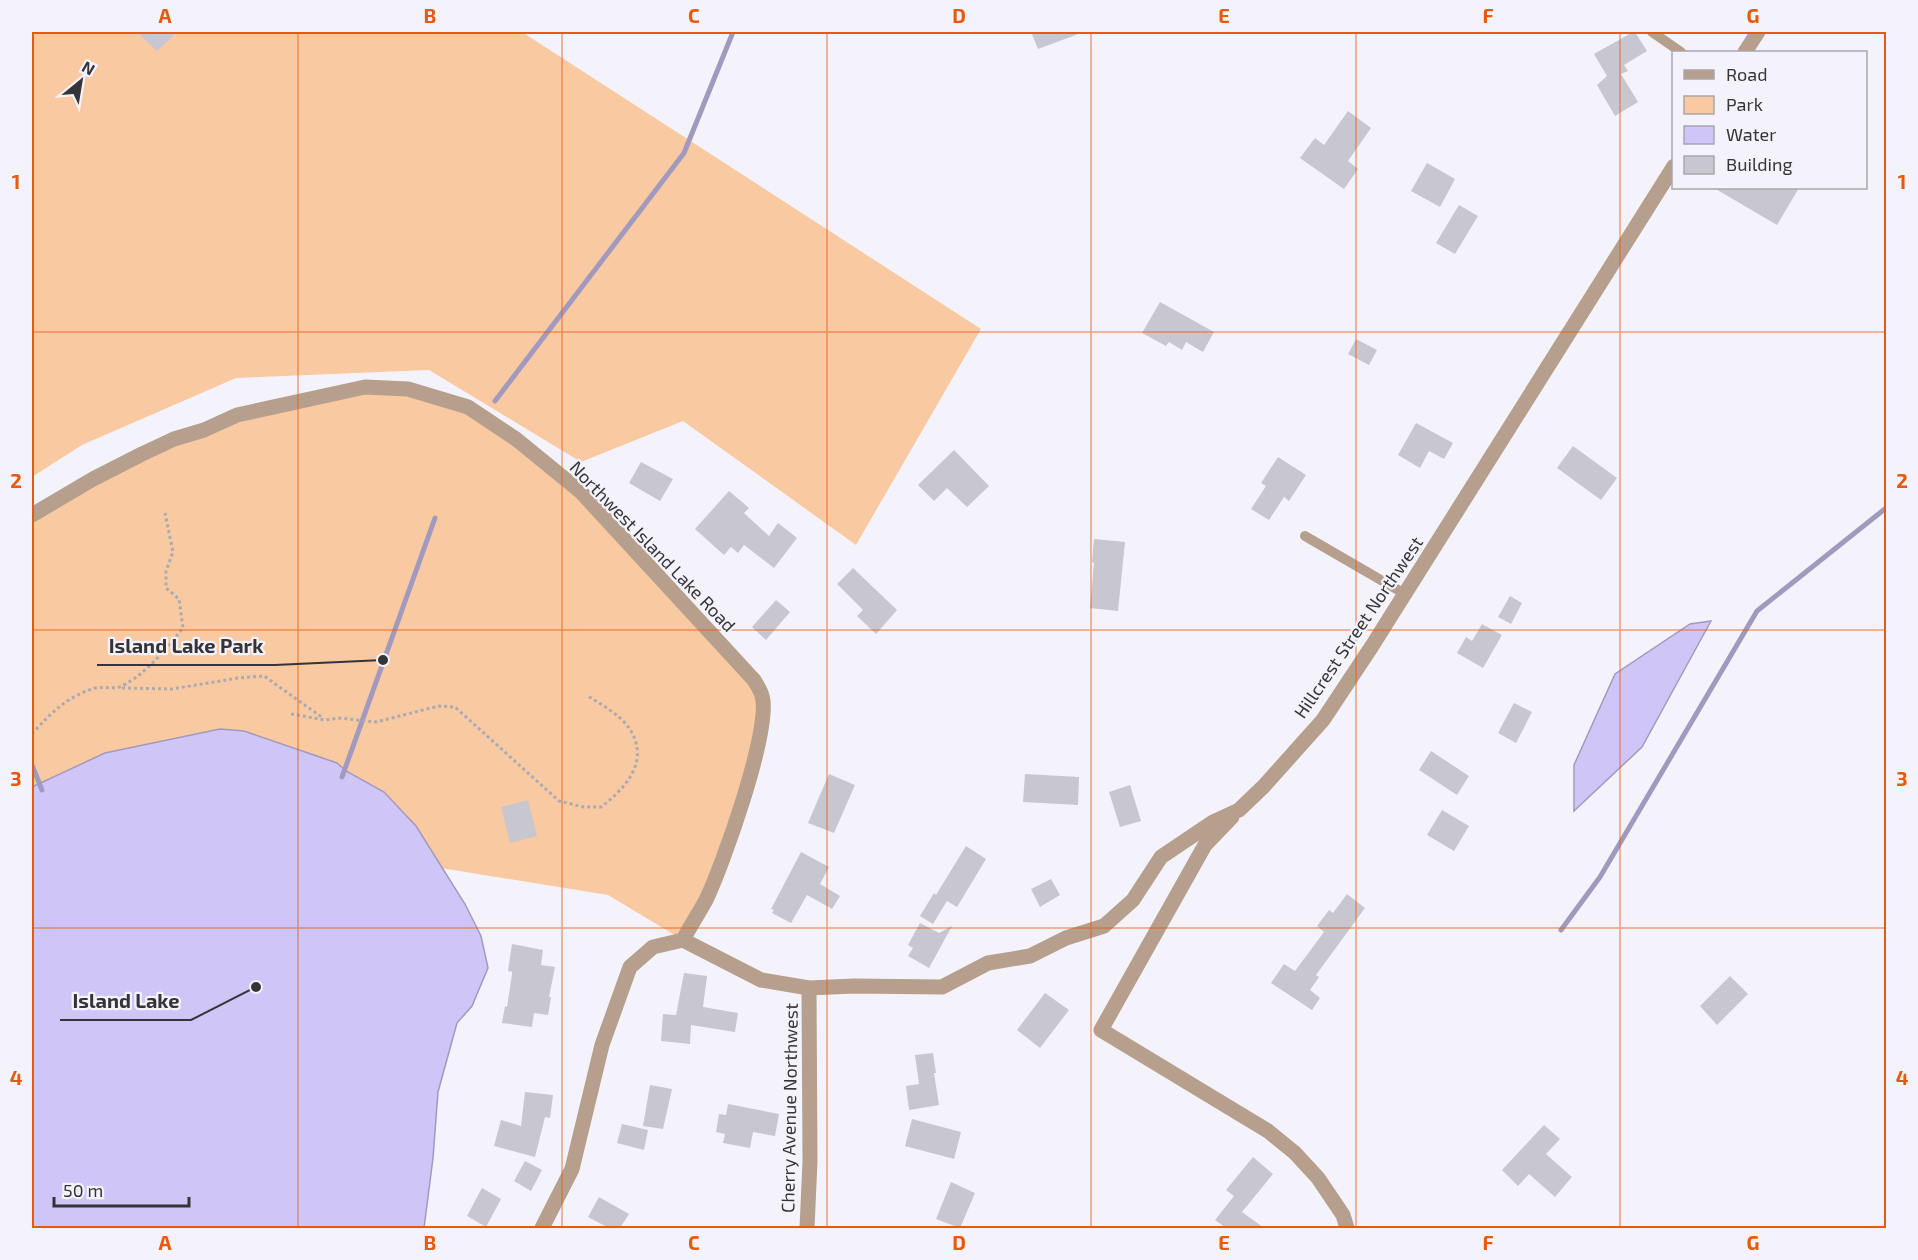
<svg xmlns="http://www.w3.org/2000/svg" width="1918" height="1260" viewBox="0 0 1918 1260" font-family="'Exo 2',sans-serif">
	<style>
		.green { fill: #f9c9a2 }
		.water { fill: #d0c5f7; stroke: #a29abe; stroke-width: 1.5 }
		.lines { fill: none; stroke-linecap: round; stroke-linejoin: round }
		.stream { stroke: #a29abe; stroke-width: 5 }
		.building { fill: #c8c6cf }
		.path { stroke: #abaab1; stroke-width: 3; stroke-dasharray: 3 3; stroke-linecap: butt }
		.service { stroke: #b69f8c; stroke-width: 10 }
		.minor { stroke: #b69f8c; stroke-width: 15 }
		.grid { fill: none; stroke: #e8590c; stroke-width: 1.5; stroke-opacity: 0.55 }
		.labels { text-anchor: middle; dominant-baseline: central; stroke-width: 4.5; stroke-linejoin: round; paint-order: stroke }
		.street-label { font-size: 18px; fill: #353438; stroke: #f4f3fc }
		.leader { fill: none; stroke: #353438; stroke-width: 2 }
		.callout-dot { fill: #353438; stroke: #f4f3fc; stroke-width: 2 }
		.callout-label { font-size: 20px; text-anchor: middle; font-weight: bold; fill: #353438; stroke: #f4f3fc; stroke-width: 4.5; stroke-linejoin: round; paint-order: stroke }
		.neatline { fill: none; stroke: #e8590c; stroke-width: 2 }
		.grid-label { font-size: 20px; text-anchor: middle; font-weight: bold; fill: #e8590c }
	</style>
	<rect width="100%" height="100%" fill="#f4f3fc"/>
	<path class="green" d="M 32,32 L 522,32 L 981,329 L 856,545 L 683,421 L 581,462 L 429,370 L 236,378 L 82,445 L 32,477 Z
		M 365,387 L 468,407 L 581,492 L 763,697 L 756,757 L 683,940 L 608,895 L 441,868 L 416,826 L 337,763 L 220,729 L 105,753 L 32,787 L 32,515 L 174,439 Z"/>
	<path class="water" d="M 1711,621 L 1642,747 L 1574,811 L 1574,765 L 1615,674 L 1690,624 Z
		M 220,729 L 244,731 L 337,763 L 346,771 L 384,792 L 416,826 L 465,904 L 481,936 L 488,968 L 472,1006 L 457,1023 L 438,1092 L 433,1158 L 424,1228 L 32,1228 L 32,787 L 105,753 Z"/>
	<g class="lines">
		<path class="stream" d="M 495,401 L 684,153 L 733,32
			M 32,765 L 42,790
			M 342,777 L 435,518
			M 1561,930 L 1600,877 L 1757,611 L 1886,508"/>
	</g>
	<path class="building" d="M 137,32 L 177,32 L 157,51 Z
		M 1031,32 L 1081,32 L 1081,33 L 1038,49 Z
		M 1633,32 L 1635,32 L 1647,51 L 1624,65 L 1628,71 L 1621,74 L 1638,102 L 1615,116 L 1597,85 L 1607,76 L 1594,54 Z
		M 1348,111 L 1371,128 L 1348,161 L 1358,169 L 1344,189 L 1300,158 L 1315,138 L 1324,145 Z
		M 1427,163 L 1455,179 L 1440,207 L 1411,191 Z
		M 1714,188 L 1799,188 L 1777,225 Z
		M 1459,205 L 1478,216 L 1455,254 L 1436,243 Z
		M 1160,302 L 1214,332 L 1203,352 L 1186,342 L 1182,350 L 1169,342 L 1166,346 L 1142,333 Z
		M 1356,339 L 1377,350 L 1369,365 L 1348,354 Z
		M 1416,423 L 1453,443 L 1444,459 L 1429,451 L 1420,468 L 1398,455 Z
		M 1573,446 L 1617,478 L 1601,500 L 1557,468 Z
		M 954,450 L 989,486 L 967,507 L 947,488 L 934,501 L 918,485 Z
		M 1278,457 L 1306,475 L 1289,501 L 1284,497 L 1269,520 L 1251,509 L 1266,486 L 1261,483 Z
		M 641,462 L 673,479 L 660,501 L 629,483 Z
		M 729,491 L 749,508 L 744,513 L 769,536 L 778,523 L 797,538 L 774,568 L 744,545 L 738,553 L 731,547 L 724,555 L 695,529 Z
		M 1094,539 L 1125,542 L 1118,611 L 1090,608 L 1094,563 L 1092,562 Z
		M 853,568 L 897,610 L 876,634 L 857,616 L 863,610 L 837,584 Z
		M 1510,596 L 1522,603 L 1511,624 L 1498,617 Z
		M 776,600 L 790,612 L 766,640 L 752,627 Z
		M 1482,624 L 1502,635 L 1483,668 L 1457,653 L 1466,637 L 1472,641 Z
		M 1514,703 L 1532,712 L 1516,743 L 1498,733 Z
		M 1431,751 L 1469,776 L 1457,795 L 1419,770 Z
		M 829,774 L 855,785 L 834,833 L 808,823 Z
		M 1025,774 L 1079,777 L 1078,805 L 1023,802 Z
		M 1130,785 L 1141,821 L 1120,827 L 1109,792 Z
		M 528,800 L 537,836 L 510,843 L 501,807 Z
		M 1442,810 L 1469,826 L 1454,851 L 1427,835 Z
		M 966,846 L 986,859 L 957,907 L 947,901 L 933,924 L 920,916 L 934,893 L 936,895 Z
		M 801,852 L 829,867 L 820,884 L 840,896 L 832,909 L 807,895 L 791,923 L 772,913 L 774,910 L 771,909 Z
		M 1051,879 L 1060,895 L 1040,907 L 1031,889 Z
		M 1347,894 L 1365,908 L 1316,975 L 1319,977 L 1310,990 L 1320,998 L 1312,1010 L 1271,983 L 1284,964 L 1295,971 L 1324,932 L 1317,926 L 1329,910 L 1333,913 Z
		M 920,923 L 939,933 L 952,926 L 929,968 L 908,956 L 913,948 L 908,945 Z
		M 512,944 L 543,950 L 541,965 L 555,967 L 549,997 L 551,997 L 548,1015 L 534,1013 L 532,1027 L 502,1023 L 505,1006 L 507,1007 L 512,974 L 512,972 L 508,971 Z
		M 684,973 L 707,976 L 703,1007 L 738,1013 L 735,1032 L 691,1025 L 690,1044 L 661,1041 L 663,1014 L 676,1015 Z
		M 1730,976 L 1748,994 L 1717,1025 L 1700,1006 Z
		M 1045,993 L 1069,1010 L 1040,1048 L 1017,1030 Z
		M 933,1053 L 936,1073 L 934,1073 L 939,1105 L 909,1110 L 906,1086 L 919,1084 L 915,1055 Z
		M 650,1085 L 672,1089 L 663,1129 L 643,1126 Z
		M 525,1092 L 553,1095 L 550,1118 L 545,1117 L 535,1157 L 494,1146 L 501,1120 L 521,1126 Z
		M 728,1104 L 779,1114 L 775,1136 L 753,1132 L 750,1148 L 723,1143 L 725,1134 L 716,1132 L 719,1114 L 726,1115 Z
		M 912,1119 L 961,1132 L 954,1159 L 905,1146 Z
		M 622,1124 L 648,1130 L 644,1150 L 617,1143 Z
		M 1544,1125 L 1560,1139 L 1546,1154 L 1572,1177 L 1555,1197 L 1529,1174 L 1518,1186 L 1502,1170 Z
		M 1253,1157 L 1273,1174 L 1242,1212 L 1264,1228 L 1226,1228 L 1215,1220 L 1234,1196 L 1226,1190 Z
		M 525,1161 L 542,1170 L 531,1191 L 514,1181 Z
		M 951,1182 L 975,1193 L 960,1228 L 936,1219 Z
		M 482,1188 L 501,1199 L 486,1227 L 467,1216 Z
		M 599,1197 L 629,1214 L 620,1228 L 609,1228 L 588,1217 Z"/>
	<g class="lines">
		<path class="path" d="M 122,688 L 172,689 L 238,678 L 264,676 L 323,718
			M 291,714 L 325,720 L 340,718 L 376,722 L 439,706 L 455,707 L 559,801 L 584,807 L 601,807 C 626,788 651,760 629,728 C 619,714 602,705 588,696
			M 32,734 C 51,713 66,697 95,688 C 104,686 114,690 122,686 C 147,673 166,649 183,628 L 179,599 L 166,588 L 166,571 L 173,552 L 165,513"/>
		<path class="service" d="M 1652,32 L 1681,52
			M 1305,536 L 1405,594"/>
		<path class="minor" d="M 1745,52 L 1758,32
			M 32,515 L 93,479 L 142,454 L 174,439 L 204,430 L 237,415 L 365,387 L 408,389 L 468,407 L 516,439 L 581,492 L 754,680 C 757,685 761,691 762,696 C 772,728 722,867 706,900 C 699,913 690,926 683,940
			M 1232,817 L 1205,845 L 1101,1030 L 1268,1131 L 1295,1153 L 1318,1178 L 1343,1215 L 1347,1228
			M 683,940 L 761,980 L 809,988 L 854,986 L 942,987 L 988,963 L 1030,956 L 1066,938 L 1104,926 L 1133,900 L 1161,857 L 1213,822 L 1239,810 L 1264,786 L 1323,720 L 1372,646 L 1674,166
			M 542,1228 L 572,1169 L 602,1045 L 630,967 L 653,947 L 683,940
			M 807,1228 L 810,1161 L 809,988"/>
	</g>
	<path class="grid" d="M 298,32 L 298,1228M 562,32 L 562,1228M 827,32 L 827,1228M 1091,32 L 1091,1228M 1356,32 L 1356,1228M 1620,32 L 1620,1228M 32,332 L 1886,332M 32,630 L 1886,630M 32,928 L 1886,928"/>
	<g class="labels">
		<g class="street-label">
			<text transform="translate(653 546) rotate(46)">Northwest Island Lake Road</text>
			<text transform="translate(1358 627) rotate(-56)">Hillcrest Street Northwest</text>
			<text transform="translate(789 1108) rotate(-89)">Cherry Avenue Northwest</text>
		</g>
	</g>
	<path class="leader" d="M383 660L275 665H97M256 987L191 1020H60"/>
	<g class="callout-dot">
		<circle cx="383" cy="660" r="6"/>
		<circle cx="256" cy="987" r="6"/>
	</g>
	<g class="callout-label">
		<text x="186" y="653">Island Lake Park</text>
		<text x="126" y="1008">Island Lake</text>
	</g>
	<rect width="1918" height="1260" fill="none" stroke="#f4f3fc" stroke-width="66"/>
	<rect x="1672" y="51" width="195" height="138" fill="#f4f3fc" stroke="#a8a7ae" stroke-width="1.5"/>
	<rect x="1684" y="70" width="30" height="9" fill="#b69f8c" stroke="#a8a7ae" stroke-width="1.5"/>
	<text x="1726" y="81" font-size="18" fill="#353438">Road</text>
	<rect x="1684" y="96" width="30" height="18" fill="#f9c9a2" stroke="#a8a7ae" stroke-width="1.5"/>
	<text x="1726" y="111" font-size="18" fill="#353438">Park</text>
	<rect x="1684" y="126" width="30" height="18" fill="#d0c5f7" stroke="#a8a7ae" stroke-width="1.5"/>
	<text x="1726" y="141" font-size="18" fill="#353438">Water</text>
	<rect x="1684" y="156" width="30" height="18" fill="#c8c6cf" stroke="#a8a7ae" stroke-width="1.5"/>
	<text x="1726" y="171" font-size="18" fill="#353438">Building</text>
	<g transform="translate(81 81) rotate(30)" stroke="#f4f3fc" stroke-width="4.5" paint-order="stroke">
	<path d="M0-4.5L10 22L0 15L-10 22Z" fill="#353438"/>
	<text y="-9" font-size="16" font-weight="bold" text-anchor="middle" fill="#353438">N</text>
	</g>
	<path d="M54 1197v9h135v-9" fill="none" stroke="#353438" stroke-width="3"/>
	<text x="63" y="1197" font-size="18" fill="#353438" stroke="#f4f3fc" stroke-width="4.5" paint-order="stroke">50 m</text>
	<rect x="33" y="33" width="1852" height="1194" class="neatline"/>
	<g class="grid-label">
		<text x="165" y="23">A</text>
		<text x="430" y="23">B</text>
		<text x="694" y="23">C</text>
		<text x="959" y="23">D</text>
		<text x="1224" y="23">E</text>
		<text x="1488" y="23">F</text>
		<text x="1753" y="23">G</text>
		<text x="16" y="189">1</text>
		<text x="1902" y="189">1</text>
		<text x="16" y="488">2</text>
		<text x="1902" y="488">2</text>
		<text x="16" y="786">3</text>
		<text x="1902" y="786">3</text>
		<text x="16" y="1085">4</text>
		<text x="1902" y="1085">4</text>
		<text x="165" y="1250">A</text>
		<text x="430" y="1250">B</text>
		<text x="694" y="1250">C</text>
		<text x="959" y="1250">D</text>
		<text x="1224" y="1250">E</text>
		<text x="1488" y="1250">F</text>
		<text x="1753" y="1250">G</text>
	</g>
</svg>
